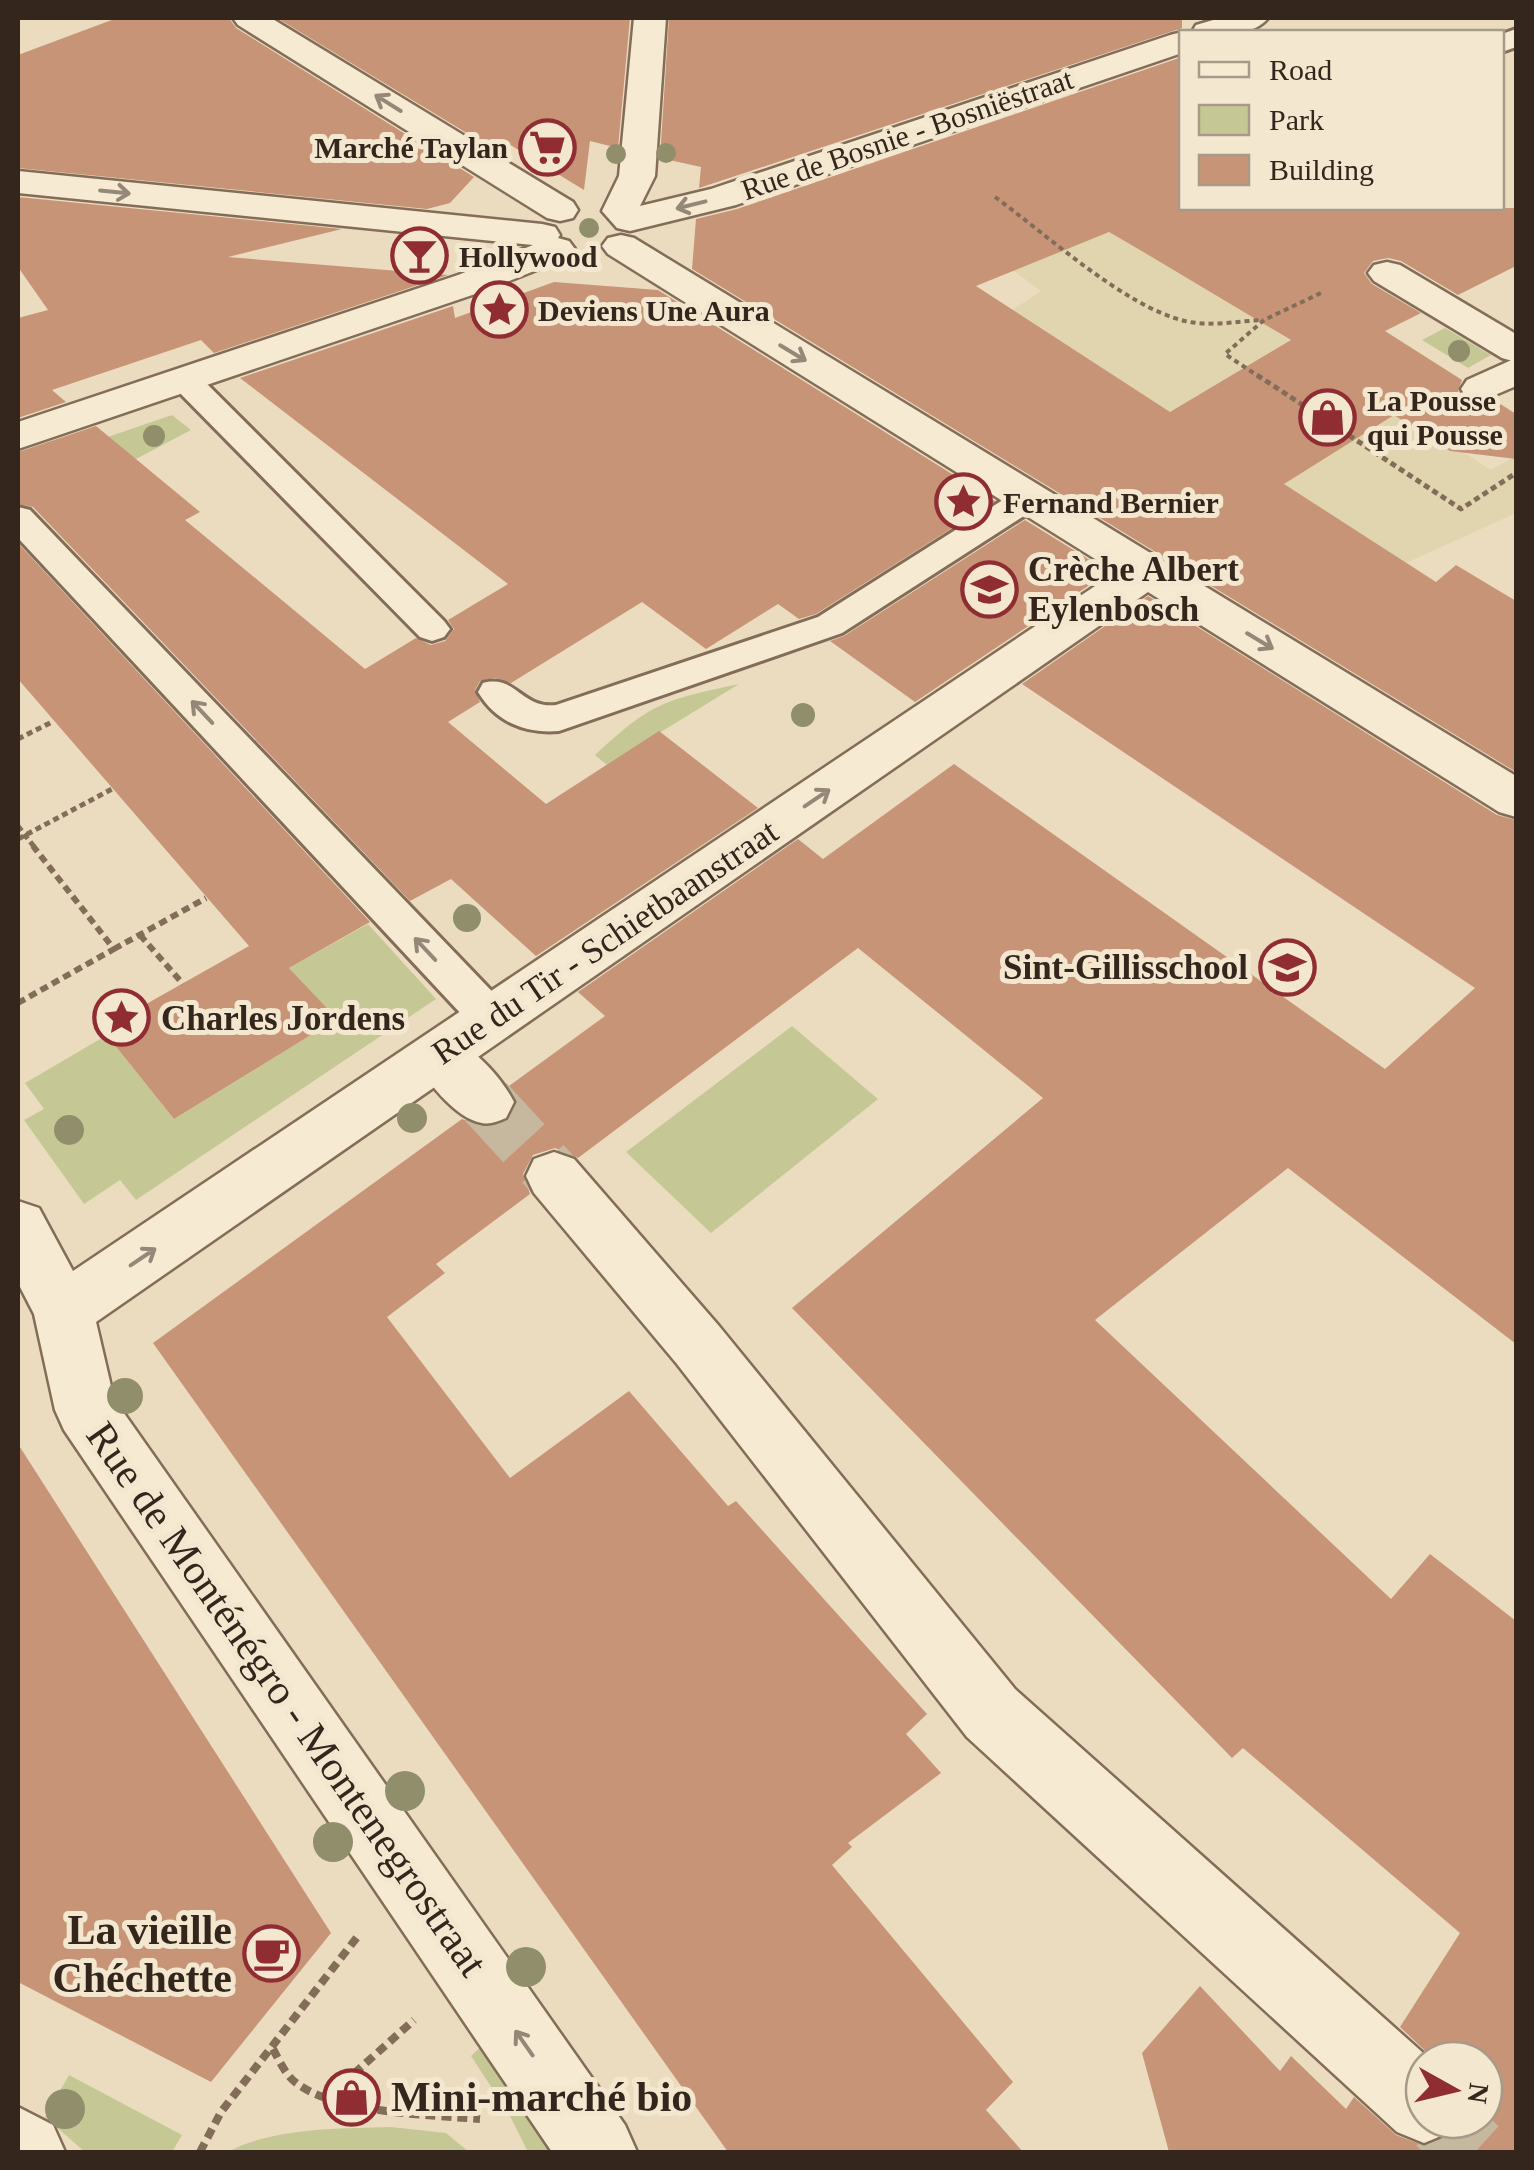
<svg xmlns="http://www.w3.org/2000/svg" width="1534" height="2170" viewBox="0 0 1534 2170" font-family="Georgia,serif">
	<style>
		.farmland { fill: #e0d5ae }
		.green { fill: #c5c895 }
		.building { fill: #c79478; fill-rule: evenodd }
		.lines { fill: none; stroke-linecap: round; stroke-linejoin: round }
		.pedestrian-tunnel-far1 { stroke: #c6b89f; stroke-width: 56; stroke-dasharray: 56 28; stroke-linecap: butt }
		.pedestrian-tunnel { stroke: #c6b89f; stroke-width: 70; stroke-dasharray: 70 35; stroke-linecap: butt }
		.service-casing { stroke: #836d59; stroke-width: 6 }
		.pedestrian-casing { stroke: #836d59; stroke-width: 5 }
		.minor-casing { stroke: #836d59; stroke-width: 5 }
		.path-far3 { stroke: #836d59; stroke-width: 4; stroke-dasharray: 5 4; stroke-linecap: butt }
		.path-far2 { stroke: #836d59; stroke-width: 5; stroke-dasharray: 6 4; stroke-linecap: butt }
		.path-far1 { stroke: #836d59; stroke-width: 6; stroke-dasharray: 8 5; stroke-linecap: butt }
		.path { stroke: #836d59; stroke-width: 8; stroke-dasharray: 10 6; stroke-linecap: butt }
		.service { fill: #f7ead3; fill-rule: evenodd }
		.pedestrian { fill: #f7ead3; fill-rule: evenodd }
		.minor { fill: #f7ead3; fill-rule: evenodd }
		.tree { fill: #918e6b }
		.oneway { stroke: #968878 }
		.labels { text-anchor: middle; dominant-baseline: central; stroke-width: 10; stroke-linejoin: round; paint-order: stroke }
		.far-street-label { font-size: 30px; fill: #34261d; stroke: #f3e7d0 }
		.far-poi-label { font-size: 30px; font-weight: bold; fill: #34261d; stroke: #f3e7d0; text-anchor: start }
		.poi-label { font-size: 35px; font-weight: bold; fill: #34261d; stroke: #f3e7d0; text-anchor: start }
		.street-label { font-size: 35px; fill: #34261d; stroke: #f3e7d0 }
		.near-street-label { font-size: 42px; fill: #34261d; stroke: #f3e7d0 }
		.near-poi-label { font-size: 42px; font-weight: bold; fill: #34261d; stroke: #f3e7d0; text-anchor: end }
	</style>
	<rect width="100%" height="100%" fill="#ebdcc0"/>
	<path class="farmland" d="M 1086,218 L 1231,304 L 1273,281 L 1277,332 L 1491,470 L 1516,456 L 1516,513 L 1406,563 L 1011,311 L 1041,291 L 949,223 Z"/>
	<path class="green" d="M 1445,328 L 1491,355 L 1468,368 L 1422,340 Z
		M 172,415 L 191,430 L 136,459 L 96,441 Z
		M 739,684 L 607,765 L 595,755 C 652,702 664,700 739,684 Z
		M 368,924 L 436,999 L 136,1200 L 120,1180 L 84,1204 L 24,1120 L 44,1109 L 25,1083 L 107,1035 L 174,1119 L 336,1020 L 289,968 Z
		M 792,1026 L 878,1099 L 711,1233 L 626,1152 Z
		M 488,2040 L 562,2152 L 528,2152 L 509,2114 L 471,2056 Z
		M 69,2075 L 182,2135 L 172,2152 L 85,2152 L 45,2117 Z
		M 391,2127 L 446,2133 L 469,2152 L 227,2152 C 276,2127 337,2129 391,2127 Z"/>
	<path class="building" d="M 117,18 L 229,18 L 236,28 L 474,177 L 450,203 L 427,209 L 18,168 L 18,55 Z
		M 277,18 L 630,18 L 618,148 L 590,141 L 584,190 L 507,143 L 498,152 Z
		M 669,18 L 1182,18 L 1182,28 L 699,188 L 701,167 L 660,158 Z
		M 1182,57 L 1182,208 L 1516,208 L 1516,266 L 1458,295 L 1401,261 L 1388,258 L 1373,261 L 1364,273 L 1372,284 L 1421,313 L 1385,331 L 1462,380 L 1458,391 L 1466,402 L 1480,405 L 1494,400 L 1516,414 L 1516,459 L 1450,451 L 1394,415 L 1284,484 L 1436,582 L 1456,565 L 1516,601 L 1516,772 L 692,269 L 696,219 L 737,209 ZM 1109,232 L 1140,250 L 1291,340 L 1170,412 L 976,286 Z
		M 18,197 L 342,229 L 228,257 L 448,275 L 214,353 L 201,340 L 52,390 L 66,402 L 18,418 L 18,318 L 48,310 L 18,267 Z
		M 554,282 L 658,290 L 995,501 L 816,614 L 799,619 L 778,604 L 706,649 L 642,602 L 511,683 L 495,678 L 480,681 L 475,690 L 480,702 L 448,722 L 546,804 L 659,731 L 758,808 L 536,956 L 451,879 L 410,901 L 33,507 L 18,504 L 18,452 L 96,426 L 200,512 L 185,520 L 365,669 L 416,638 L 431,645 L 445,641 L 454,629 L 448,620 L 508,584 L 240,378 L 453,306 L 455,318 Z
		M 1025,520 L 1109,572 L 915,702 L 830,641 L 844,636 Z
		M 18,543 L 370,922 L 289,968 L 337,1019 L 174,1119 L 102,1029 L 249,946 L 18,679 Z
		M 1148,596 L 1497,815 L 1516,820 L 1516,1344 L 1288,1168 L 1095,1320 L 1391,1599 L 1430,1554 L 1516,1621 L 1516,2152 L 1169,2152 L 1142,2053 L 1200,1986 L 1280,2071 L 1291,2056 L 1346,2109 L 1354,2097 L 1396,2135 L 1425,2146 L 1452,2135 L 1460,2120 L 1484,2120 L 1484,2060 L 1435,2060 L 1400,2027 L 1460,1933 L 1243,1748 L 1232,1758 L 792,1308 L 1043,1098 L 858,948 L 578,1158 L 555,1148 L 533,1155 L 523,1174 L 530,1194 L 436,1264 L 445,1273 L 387,1317 L 510,1478 L 629,1391 L 728,1506 L 736,1501 L 927,1714 L 906,1734 L 941,1773 L 848,1843 L 852,1847 L 832,1865 L 1013,2082 L 986,2110 L 1023,2152 L 728,2152 L 153,1343 L 462,1119 L 485,1127 L 507,1122 L 517,1104 L 509,1086 L 605,1016 L 578,992 L 798,839 L 823,859 L 954,764 L 1385,1069 L 1475,988 L 1022,684 Z
		M 18,1444 L 331,1933 L 211,2082 L 18,1982 Z"/>
	<g class="lines">
		<path class="pedestrian-tunnel-far1" d="M 486,1102 L 554,1176"/>
		<path class="pedestrian-tunnel" d="M 1440,2120 L 1475,2152"/>
		<defs>
			<path id="service" d="M 1516,29 L 1516,47 L 1502,52 L 1502,34 Z
				M 184,370 L 195,372 L 444,621 L 450,629 L 444,637 L 432,641 L 420,637 L 173,386 L 169,379 L 173,372 Z
				M 1029,488 L 1041,491 L 1045,498 L 1041,505 L 842,633 L 559,731 C 525,734 496,722 478,692 L 483,683 C 516,674 521,709 556,705 L 818,617 L 1017,491 Z
				M 18,507 L 30,510 L 507,1007 L 513,1019 L 507,1031 L 492,1036 L 477,1031 L 18,538 Z"/>
			<path id="pedestrian" d="M 1516,358 L 1516,386 L 1481,401 L 1467,398 L 1461,389 L 1467,380 Z
				M 439,1033 C 469,1043 499,1073 514,1102 L 506,1118 C 498,1121 490,1125 482,1123 C 455,1119 424,1078 412,1055 L 420,1039 Z
				M 554,1152 L 574,1159 L 719,1326 L 1015,1689 L 1431,2060 L 1424,2060 L 1424,2120 L 1456,2120 L 1451,2132 L 1424,2143 L 1397,2132 L 967,1737 L 677,1364 L 534,1193 L 526,1176 L 534,1159 Z"/>
			<path id="minor" d="M 233,18 L 271,18 L 573,202 L 578,210 L 573,218 L 560,221 L 547,218 L 238,25 Z
				M 634,18 L 666,18 L 655,176 L 640,206 L 711,189 L 1170,35 L 1182,32 L 1183,32 L 1182,53 L 736,205 L 630,231 L 617,228 L 602,211 L 619,176 Z
				M 1220,18 L 1268,18 C 1253,38 1215,33 1192,32 L 1196,25 Z
				M 18,171 L 542,224 L 555,227 L 560,235 L 558,238 L 569,241 L 575,249 L 569,257 L 484,291 L 18,449 L 18,422 L 458,275 L 533,245 L 18,193 Z
				M 621,235 L 634,238 L 1516,776 L 1516,817 L 1499,812 L 1148,592 L 96,1322 L 114,1399 L 625,2125 L 637,2152 L 552,2152 L 64,1430 L 55,1410 L 34,1314 L 18,1283 L 18,1201 L 39,1208 L 73,1271 L 1116,572 L 608,254 L 602,246 L 608,238 Z
				M 1387,262 L 1400,265 L 1516,334 L 1516,362 L 1502,358 L 1374,281 L 1368,273 L 1374,265 Z
				M 18,2107 L 53,2125 L 65,2152 L 18,2152 Z"/>
		</defs>
		<use href="#service" class="service-casing"/>
		<use href="#pedestrian" class="pedestrian-casing"/>
		<use href="#minor" class="minor-casing"/>
		<path class="path-far3" d="M 995,197 C 1046,234 1125,307 1185,321 C 1210,327 1238,321 1263,320
			M 1261,378 L 1225,354 L 1264,320 L 1323,292"/>
		<path class="path-far2" d="M 1257,375 L 1461,509 L 1516,473
			M 18,739 L 52,722
			M 18,826 L 35,848
			M 18,839 L 112,789"/>
		<path class="path-far1" d="M 140,935 L 183,984
			M 114,949 L 206,898
			M 18,1003 L 114,949 L 33,846"/>
		<path class="path" d="M 273,2049 C 279,2060 285,2074 295,2082 C 333,2113 431,2115 480,2119
			M 330,2095 L 414,2020
			M 200,2152 L 221,2112 L 358,1936"/>
		<use href="#service" class="service"/>
		<use href="#pedestrian" class="pedestrian"/>
		<use href="#minor" class="minor"/>
	</g>
	<g class="tree">
		<circle cx="666" cy="153" r="10"/>
		<circle cx="616" cy="154" r="10"/>
		<circle cx="589" cy="228" r="10"/>
		<circle cx="1459" cy="351" r="11"/>
		<circle cx="154" cy="436" r="11"/>
		<circle cx="803" cy="715" r="12"/>
		<circle cx="467" cy="918" r="14"/>
		<circle cx="412" cy="1118" r="15"/>
		<circle cx="69" cy="1130" r="15"/>
		<circle cx="125" cy="1396" r="18"/>
		<circle cx="405" cy="1791" r="20"/>
		<circle cx="333" cy="1842" r="20"/>
		<circle cx="526" cy="1967" r="20"/>
		<circle cx="65" cy="2109" r="20"/>
	</g>
	<defs><path id="oneway-shaft" d="M-6 0H5M1.5-3L5.5 0L1.5 3" fill="none" stroke-width="1.6" stroke-linecap="round" stroke-linejoin="round" transform="scale(2.5)"/></defs>
	<g class="oneway">
		<use href="#oneway-shaft" transform="translate(388 103) rotate(-148)"/>
		<use href="#oneway-shaft" transform="translate(115 192) rotate(6)"/>
		<use href="#oneway-shaft" transform="translate(691 205) rotate(166)"/>
		<use href="#oneway-shaft" transform="translate(793 353) rotate(31)"/>
		<use href="#oneway-shaft" transform="translate(1260 641) rotate(31)"/>
		<use href="#oneway-shaft" transform="translate(202 712) rotate(-133)"/>
		<use href="#oneway-shaft" transform="translate(817 798) rotate(-34)"/>
		<use href="#oneway-shaft" transform="translate(425 949) rotate(-133)"/>
		<use href="#oneway-shaft" transform="translate(143 1257) rotate(-34)"/>
		<use href="#oneway-shaft" transform="translate(524 2043) rotate(-125)"/>
	</g>
	<defs>
		<symbol id="supermarket-ring" viewBox="-11 -11 22 22"><circle r="9.5" fill="#f3e7d0" stroke="#8f2d33" stroke-width="1.5"/><path d="M-6-5.5h2.5l.6 2H6L4.5 2H-2.5L-4.4-4H-6ZM-1.5 3.2a1.3 1.3 0 1 0 .1 0ZM3 3.2a1.3 1.3 0 1 0 .1 0Z" fill="#8f2d33"/></symbol>
		<symbol id="bar-ring" viewBox="-11 -11 22 22"><circle r="9.5" fill="#f3e7d0" stroke="#8f2d33" stroke-width="1.5"/><path d="M-6-5H6L.8 .8V4.5H3.5V6h-7V4.5H-.8V.8Z" fill="#8f2d33"/></symbol>
		<symbol id="sight-ring" viewBox="-11 -11 22 22"><circle r="9.5" fill="#f3e7d0" stroke="#8f2d33" stroke-width="1.5"/><path d="M0-6L1.8-2.2L6-1.7L2.9 1.2L3.7 5.4L0 3.3L-3.7 5.4L-2.9 1.2L-6-1.7L-1.8-2.2Z" fill="#8f2d33"/></symbol>
		<symbol id="shop-ring" viewBox="-11 -11 22 22"><circle r="9.5" fill="#f3e7d0" stroke="#8f2d33" stroke-width="1.5"/><path d="M-5-2.5h2.3a2.7 3.5 0 0 1 5.4 0H5L5.5 6h-11ZM-1.5-2.5h3a1.5 2.3 0 0 0-3 0Z" fill="#8f2d33"/></symbol>
		<symbol id="school-ring" viewBox="-11 -11 22 22"><circle r="9.5" fill="#f3e7d0" stroke="#8f2d33" stroke-width="1.5"/><path d="M0-5L7-2L0 1L-7-2ZM-4 1L0 2.5L4 1V4Q0 6-4 4Z" fill="#8f2d33"/></symbol>
		<symbol id="cafe-ring" viewBox="-11 -11 22 22"><circle r="9.5" fill="#f3e7d0" stroke="#8f2d33" stroke-width="1.5"/><path d="M-5.5-4.5H6V0H3Q3 3.5 0 3.5H-2.5Q-5.5 3.5-5.5 0ZM3-3.2v2h1.7v-2ZM-6 4.5H4V6H-6Z" fill="#8f2d33"/></symbol>
	</defs>
	<g fill-rule="evenodd">
		<use href="#supermarket-ring" x="516" y="116" width="63" height="63"/>
		<use href="#bar-ring" x="388" y="224" width="63" height="63"/>
		<use href="#sight-ring" x="468" y="278" width="63" height="63"/>
		<use href="#shop-ring" x="1296" y="386" width="63" height="63"/>
		<use href="#sight-ring" x="932" y="470" width="63" height="63"/>
		<use href="#school-ring" x="958" y="558" width="63" height="63"/>
		<use href="#school-ring" x="1256" y="936" width="63" height="63"/>
		<use href="#sight-ring" x="90" y="986" width="63" height="63"/>
		<use href="#cafe-ring" x="240" y="1922" width="63" height="63"/>
		<use href="#shop-ring" x="320" y="2066" width="63" height="63"/>
	</g>
	<g class="labels">
		<g class="far-street-label">
			<text transform="translate(907 134) rotate(-19)">Rue de Bosnie - Bosniëstraat</text>
		</g>
		<g class="far-poi-label">
			<text x="508" y="147" text-anchor="end">Marché Taylan</text>
			<text x="459" y="256">Hollywood</text>
			<text x="538" y="310">Deviens Une Aura</text>
			<text x="1367" y="400">La Pousse<tspan x="1367" dy="34">qui Pousse</tspan></text>
			<text x="1003" y="502">Fernand Bernier</text>
		</g>
		<g class="poi-label">
			<text x="1028" y="569">Crèche Albert<tspan x="1028" dy="40">Eylenbosch</tspan></text>
			<text x="1248" y="967" text-anchor="end">Sint-Gillisschool</text>
			<text x="161" y="1018">Charles Jordens</text>
		</g>
		<g class="street-label">
			<text transform="translate(605 942) rotate(-34)">Rue du Tir - Schietbaanstraat</text>
		</g>
		<g class="near-street-label">
			<text transform="translate(287 1699) rotate(55)">Rue de Monténégro - Montenegrostraat</text>
		</g>
		<g class="near-poi-label">
			<text x="232" y="1930">La vieille<tspan x="232" dy="48">Chéchette</tspan></text>
			<text x="391" y="2097" text-anchor="start">Mini-marché bio</text>
		</g>
	</g>
	<rect width="1534" height="2170" fill="none" stroke="#34261d" stroke-width="40"/>
	<rect x="1179" y="30" width="325" height="180" fill="#f3e7d0" stroke="#a79a88" stroke-width="2.5"/>
	<rect x="1199" y="62" width="50" height="15" fill="#f7ead3" stroke="#a79a88" stroke-width="2.5"/>
	<text x="1269" y="80" font-size="30" fill="#34261d">Road</text>
	<rect x="1199" y="105" width="50" height="30" fill="#c5c895" stroke="#a79a88" stroke-width="2.5"/>
	<text x="1269" y="130" font-size="30" fill="#34261d">Park</text>
	<rect x="1199" y="155" width="50" height="30" fill="#c79478" stroke="#a79a88" stroke-width="2.5"/>
	<text x="1269" y="180" font-size="30" fill="#34261d">Building</text>
	<g transform="translate(1454 2090) rotate(98)"><circle r="48" fill="#f3e7d0" stroke="#a79a88" stroke-width="2.5"/>
	<path d="M0-8L18 38L0 25L-18 38Z" fill="#8f2d33"/>
	<text y="-15" font-size="28" font-weight="bold" text-anchor="middle" fill="#34261d">N</text>
	</g>
</svg>
